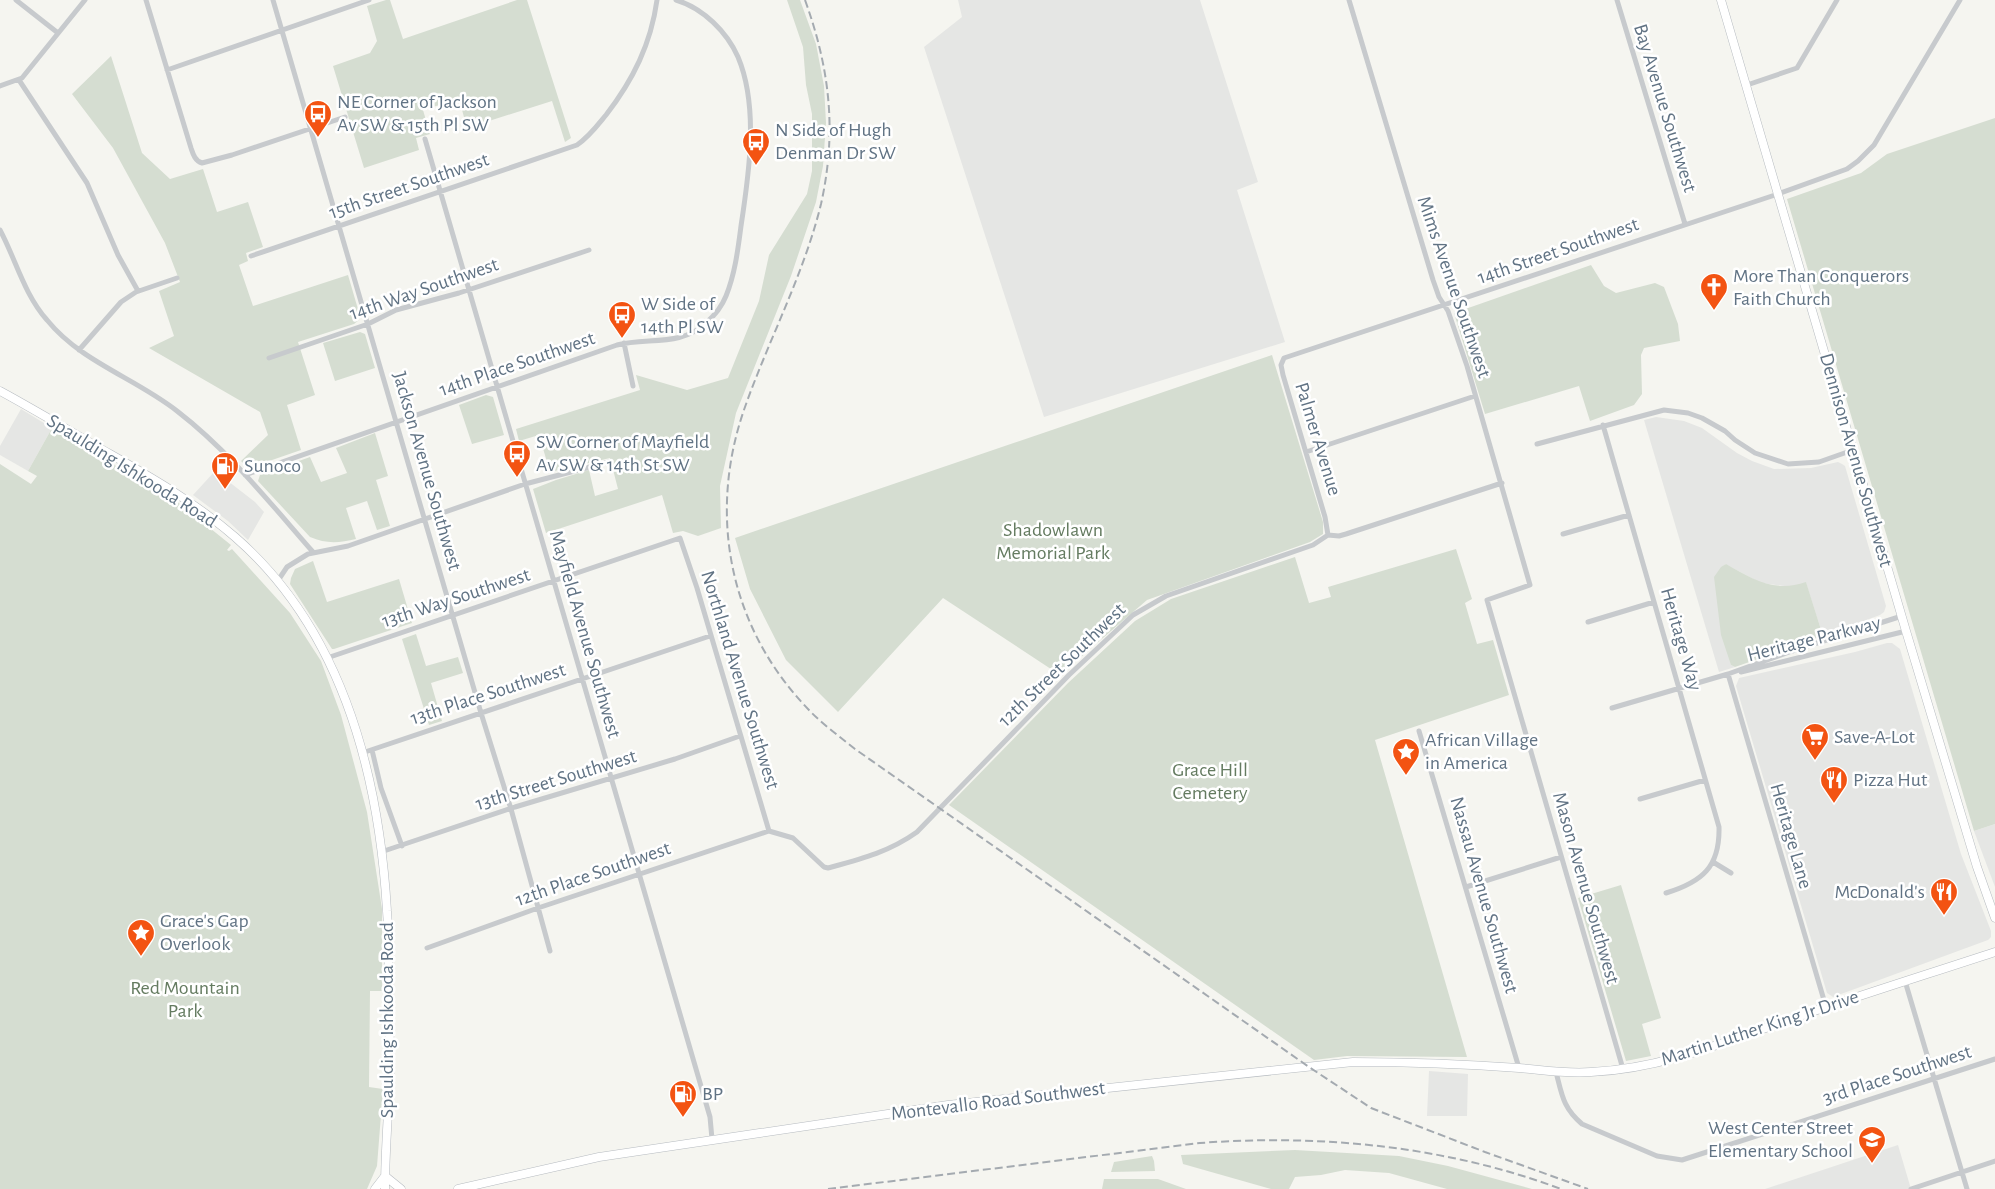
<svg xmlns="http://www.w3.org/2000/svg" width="1995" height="1189" viewBox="0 0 1995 1189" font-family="'Alegreya Sans',sans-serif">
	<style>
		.built { fill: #e5e6e4 }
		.green { fill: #d5ddd1 }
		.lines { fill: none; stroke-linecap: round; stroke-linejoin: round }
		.secondary-casing { stroke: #b6bbc0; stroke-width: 9 }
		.street { stroke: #c7cacd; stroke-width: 5 }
		.secondary { stroke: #fff; stroke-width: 8 }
		.rail { stroke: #a4aab0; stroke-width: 2; stroke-dasharray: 8 4; stroke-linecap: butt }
		.labels { text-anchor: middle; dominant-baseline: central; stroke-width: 5; stroke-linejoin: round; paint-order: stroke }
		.poi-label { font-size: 20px; fill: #617384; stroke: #fff; text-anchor: start }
		.street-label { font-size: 20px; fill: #617384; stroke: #fff }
		.park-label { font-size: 20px; fill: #647b60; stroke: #fff }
	</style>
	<rect width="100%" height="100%" fill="#f5f5f0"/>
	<path class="built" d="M 958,0 L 1200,0 L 1258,182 L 1237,190 L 1285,342 L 1044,417 L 924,47 L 962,17 Z
		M 21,409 L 52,428 L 28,471 L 0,455 L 0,446 Z
		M 1656,417 L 1684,421 L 1702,428 L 1737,453 L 1752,461 L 1774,469 L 1811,468 L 1838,462 L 1842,464 L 1845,466 L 1886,606 L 1884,612 L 1880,615 L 1823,636 L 1806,583 L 1792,587 L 1761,583 L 1725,564 L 1731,665 L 1735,667 L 1719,672 L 1644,420 Z
		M 215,471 L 255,502 L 264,512 L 248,540 L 228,521 L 193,495 Z
		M 1887,643 L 1892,643 L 1900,649 L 1961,854 L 1991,931 L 1991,937 L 1988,940 L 1833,997 L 1827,993 L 1736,686 L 1739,678 L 1855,652 Z
		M 1995,824 L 1995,887 L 1974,831 Z
		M 1429,1071 L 1468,1074 L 1467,1116 L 1427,1116 Z
		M 1898,1145 L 1911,1189 L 1765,1189 Z"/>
	<path class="green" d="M 386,0 L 390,0 L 403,39 L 517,0 L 527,0 L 571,138 L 565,142 L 552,101 L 467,128 L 459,99 L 423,110 L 430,134 L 416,138 L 419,150 L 364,168 L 333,66 L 370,53 L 377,41 L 367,6 Z
		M 787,0 L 800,0 L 816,44 L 824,86 L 826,123 L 823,166 L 816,202 L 791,276 L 736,413 L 720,486 L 721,528 L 698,536 L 683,531 L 673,533 L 662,495 L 546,533 L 533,489 L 556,480 L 589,470 L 595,496 L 618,489 L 610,458 L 550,472 L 539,435 L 519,441 L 516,429 L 640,390 L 636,375 L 687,390 L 728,378 L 759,301 L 769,255 L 807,194 L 812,171 L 812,114 L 806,85 L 803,47 Z
		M 111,56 L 142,153 L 170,179 L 203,169 L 217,212 L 248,202 L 263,247 L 246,253 L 248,261 L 239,265 L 253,306 L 348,275 L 360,316 L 359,320 L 354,324 L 298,342 L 315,395 L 287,405 L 301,450 L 252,467 L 246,466 L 241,461 L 268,435 L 260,412 L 149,348 L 174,336 L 159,291 L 180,282 L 165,243 L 113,148 L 72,94 Z
		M 1995,118 L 1995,824 L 1974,831 L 1787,199 L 1861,173 L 1887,154 Z
		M 1591,265 L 1604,286 L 1616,293 L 1655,283 L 1664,287 L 1678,324 L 1680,341 L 1644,348 L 1641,355 L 1642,394 L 1634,405 L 1590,421 L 1579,386 L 1485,414 L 1454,313 Z
		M 360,332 L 365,334 L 375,368 L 335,381 L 323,343 Z
		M 1272,355 L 1323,522 L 1323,534 L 1310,542 L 1147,600 L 1060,675 L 943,598 L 838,712 L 786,660 L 750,589 L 735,538 Z
		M 486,395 L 493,397 L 504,435 L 472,444 L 459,405 Z
		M 52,428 L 180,504 L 231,545 L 227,550 L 229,551 L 232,549 L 290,613 L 321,661 L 341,715 L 367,812 L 382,909 L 382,991 L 370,991 L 369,1087 L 383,1089 L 377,1166 L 367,1189 L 0,1189 L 0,464 L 31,484 L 37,476 L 28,471 Z
		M 375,433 L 388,476 L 376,480 L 390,526 L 377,530 L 367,501 L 346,508 L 356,539 C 339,543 326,544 310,537 L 258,481 L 260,475 L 310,457 L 321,482 L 347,473 L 336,448 Z
		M 1456,549 L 1472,599 L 1465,603 L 1477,644 L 1493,640 L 1509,695 L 1375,740 L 1467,1057 L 1347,1056 L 1314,1060 L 949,805 L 1068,683 L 1135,621 L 1171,599 L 1295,557 L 1309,603 L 1331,597 L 1328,587 Z
		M 313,561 L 327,602 L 399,579 L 412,623 L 334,649 L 332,649 L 290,584 L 291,578 L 295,569 Z
		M 1726,564 C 1753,579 1774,593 1806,582 L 1823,636 L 1735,667 L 1731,665 L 1721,635 L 1714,577 L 1721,567 Z
		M 416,634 L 426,666 L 458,657 L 463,673 L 431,683 L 442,721 L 429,725 L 402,639 Z
		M 1621,885 L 1661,1018 L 1642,1024 L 1651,1056 L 1626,1061 L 1578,898 Z
		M 1295,1150 L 1399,1156 L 1448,1166 L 1532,1189 L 1447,1189 L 1389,1173 L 1345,1170 L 1321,1175 L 1295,1177 L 1289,1189 L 1271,1189 L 1183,1164 L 1181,1155 Z
		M 1152,1156 L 1154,1161 L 1155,1171 L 1111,1172 L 1114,1162 Z
		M 1104,1179 L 1158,1179 L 1186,1189 L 1102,1189 Z"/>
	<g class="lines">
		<defs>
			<path id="secondary" d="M 1721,0 L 1906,631 L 1977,867 L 1995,918
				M 0,391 C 37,411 73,433 110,454 C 154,479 197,504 235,537 C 342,630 379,775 387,911 C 389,935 388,960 389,984 C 389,1012 390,1040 390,1067 C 389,1108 385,1148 385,1189
				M 375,1189 L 385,1176 L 401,1189
				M 458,1189 L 599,1157 L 948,1105 L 1353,1062 C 1409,1062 1464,1064 1519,1068 C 1543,1070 1567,1074 1591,1072 C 1662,1069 1728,1041 1794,1018 C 1861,995 1928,974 1995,952"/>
		</defs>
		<use href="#secondary" class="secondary-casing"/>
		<path class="street" d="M 16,0 L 58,33
			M 146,0 L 191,148 C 193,154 195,161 202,163 L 232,155 L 345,117
			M 273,0 L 481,713 L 511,809 L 550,951
			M 1349,0 L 1433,280 L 1439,297 L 1448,311 L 1467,366 L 1530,585 L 1487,600 L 1623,1069
			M 1617,0 L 1685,224
			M 167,70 L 369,0
			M 19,80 L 87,183 L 118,255 L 138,291
			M 1747,85 L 1797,68 L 1837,0
			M 0,86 L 22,78 L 85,0
			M 425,139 L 710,1117 L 712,1139
			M 0,230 C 16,260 24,294 47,320 C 81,362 135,378 177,411 C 229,451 270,503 313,552
			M 251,256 L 577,145 C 589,137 597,126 606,115 C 633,80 651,44 657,0
			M 624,343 L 633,386
			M 79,350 L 121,302 L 136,292 L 177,278
			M 269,358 L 368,324 L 396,310 L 459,293 L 589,250
			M 1603,425 L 1719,827 C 1720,867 1702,882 1666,893
			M 1537,444 L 1664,410 L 1688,413 L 1702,418 L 1725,431 L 1735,440 L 1755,453 L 1788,464 L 1819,462 L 1853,450
			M 1306,452 L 1475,396
			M 245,475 L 617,345 C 647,337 681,347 706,323 C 714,316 722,306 726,296 C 735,274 738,249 741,226 C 749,174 759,107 738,57 C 727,32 703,8 676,0
			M 1563,534 L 1629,515
			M 1328,535 L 1325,517 L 1283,375 L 1281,365 L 1284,358 L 1778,194 L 1847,169 L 1858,161 L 1874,145 L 1960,0
			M 277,582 L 287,567 L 308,554 L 348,546 L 525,484 L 609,462
			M 1588,622 L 1654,602
			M 327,658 L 680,538 L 697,588 L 769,831
			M 1741,672 L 1906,631
			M 1728,674 L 1826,1007
			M 1612,708 L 1728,674 L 1792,651 L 1902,616
			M 1419,731 L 1519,1068
			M 372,750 L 381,788 L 402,846
			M 362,753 L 710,636
			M 1640,799 L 1705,780
			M 769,831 L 793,838 L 824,867 L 828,868 C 861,859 889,852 917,832 L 1069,675 L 1133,615 L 1166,596 L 1313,545 L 1328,535 L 1339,536 L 1346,534 L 1502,483
			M 381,852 L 515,807 L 675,759 L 740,736
			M 1713,862 L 1731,873
			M 1466,887 L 1561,857
			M 427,948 L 538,908 L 769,831
			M 1905,981 L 1967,1189
			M 1556,1072 C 1562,1095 1563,1108 1582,1124 L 1657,1156 L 1682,1160 L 1995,1059
			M 1911,1189 L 1995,1161"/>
		<use href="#secondary" class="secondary"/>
		<path class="rail" d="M 805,0 C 830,69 837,132 821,204 C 804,274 769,339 745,407 C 707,514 729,627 808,709 C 822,724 839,736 855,749 L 1309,1067 L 1371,1108 L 1485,1152 L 1588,1189
			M 828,1189 L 1200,1143 C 1321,1134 1446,1146 1561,1189"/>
	</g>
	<defs>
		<symbol id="bus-pin" viewBox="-11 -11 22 30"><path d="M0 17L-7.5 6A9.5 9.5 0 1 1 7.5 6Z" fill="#f35312" stroke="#fff"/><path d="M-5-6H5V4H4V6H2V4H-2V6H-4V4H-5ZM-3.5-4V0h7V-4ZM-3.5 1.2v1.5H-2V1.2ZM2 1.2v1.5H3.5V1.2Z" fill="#fff"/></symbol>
		<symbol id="church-pin" viewBox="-11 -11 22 30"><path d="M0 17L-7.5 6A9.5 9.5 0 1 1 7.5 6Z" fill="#f35312" stroke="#fff"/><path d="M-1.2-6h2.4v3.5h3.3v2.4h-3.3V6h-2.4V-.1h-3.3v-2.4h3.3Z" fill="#fff"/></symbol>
		<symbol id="fuel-pin" viewBox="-11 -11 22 30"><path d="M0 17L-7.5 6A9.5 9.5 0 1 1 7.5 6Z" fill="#f35312" stroke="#fff"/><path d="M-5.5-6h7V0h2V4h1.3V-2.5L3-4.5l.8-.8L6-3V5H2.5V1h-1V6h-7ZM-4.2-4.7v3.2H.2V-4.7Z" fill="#fff"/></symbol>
		<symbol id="supermarket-pin" viewBox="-11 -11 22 30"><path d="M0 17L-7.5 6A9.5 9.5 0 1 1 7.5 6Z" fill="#f35312" stroke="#fff"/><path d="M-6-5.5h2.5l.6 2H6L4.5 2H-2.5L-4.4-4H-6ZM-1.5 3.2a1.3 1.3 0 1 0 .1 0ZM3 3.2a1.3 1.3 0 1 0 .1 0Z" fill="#fff"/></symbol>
		<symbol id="sight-pin" viewBox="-11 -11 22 30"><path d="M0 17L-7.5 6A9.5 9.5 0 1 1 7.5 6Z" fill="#f35312" stroke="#fff"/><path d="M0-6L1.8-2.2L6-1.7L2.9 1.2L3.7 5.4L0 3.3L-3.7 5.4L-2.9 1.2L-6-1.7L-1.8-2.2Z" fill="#fff"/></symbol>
		<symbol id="restaurant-pin" viewBox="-11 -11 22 30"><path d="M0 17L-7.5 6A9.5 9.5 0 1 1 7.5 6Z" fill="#f35312" stroke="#fff"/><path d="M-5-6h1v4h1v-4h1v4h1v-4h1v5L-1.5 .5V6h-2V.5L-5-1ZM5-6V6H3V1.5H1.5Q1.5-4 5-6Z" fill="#fff"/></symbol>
		<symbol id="school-pin" viewBox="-11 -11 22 30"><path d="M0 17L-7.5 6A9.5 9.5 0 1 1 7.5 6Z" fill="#f35312" stroke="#fff"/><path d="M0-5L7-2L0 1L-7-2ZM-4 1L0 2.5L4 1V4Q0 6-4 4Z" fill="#fff"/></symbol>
	</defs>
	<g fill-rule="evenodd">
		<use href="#bus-pin" x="302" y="98" width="32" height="43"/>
		<use href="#bus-pin" x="740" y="126" width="32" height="43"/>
		<use href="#church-pin" x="1698" y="271" width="32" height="43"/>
		<use href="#bus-pin" x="606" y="299" width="32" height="43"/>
		<use href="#bus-pin" x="501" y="438" width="32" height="43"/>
		<use href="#fuel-pin" x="209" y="450" width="32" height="43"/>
		<use href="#supermarket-pin" x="1799" y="721" width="32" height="43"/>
		<use href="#sight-pin" x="1390" y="736" width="32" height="43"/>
		<use href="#restaurant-pin" x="1818" y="764" width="32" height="43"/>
		<use href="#restaurant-pin" x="1928" y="876" width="32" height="43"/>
		<use href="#sight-pin" x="125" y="917" width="32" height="43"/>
		<use href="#fuel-pin" x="667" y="1078" width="32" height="43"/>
		<use href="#school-pin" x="1856" y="1124" width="32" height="43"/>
	</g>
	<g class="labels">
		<g class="poi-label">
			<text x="337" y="102">NE Corner of Jackson<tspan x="337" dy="23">Av SW &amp; 15th Pl SW</tspan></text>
			<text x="775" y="130">N Side of Hugh<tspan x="775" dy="23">Denman Dr SW</tspan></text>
			<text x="1733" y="276">More Than Conquerors<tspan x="1733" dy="23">Faith Church</tspan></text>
			<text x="641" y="304">W Side of<tspan x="641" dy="23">14th Pl SW</tspan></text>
			<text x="536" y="442">SW Corner of Mayfield<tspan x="536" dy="23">Av SW &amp; 14th St SW</tspan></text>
			<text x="244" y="466">Sunoco</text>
			<text x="1834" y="737">Save-A-Lot</text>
			<text x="1425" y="740">African Village<tspan x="1425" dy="23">in America</tspan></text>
			<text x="1853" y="780">Pizza Hut</text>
			<text x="1925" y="892" text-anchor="end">McDonald's</text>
			<text x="160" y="921">Grace's Gap<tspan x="160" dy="23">Overlook</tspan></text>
			<text x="702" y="1094">BP</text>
			<text x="1853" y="1128" text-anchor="end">West Center Street<tspan x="1853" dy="23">Elementary School</tspan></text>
		</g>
		<g class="street-label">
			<text transform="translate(1665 108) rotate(73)">Bay Avenue Southwest</text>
			<text transform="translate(409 186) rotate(-19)">15th Street Southwest</text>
			<text transform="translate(1558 251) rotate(-19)">14th Street Southwest</text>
			<text transform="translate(1454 287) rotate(71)">Mims Avenue Southwest</text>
			<text transform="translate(424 289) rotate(-19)">14th Way Southwest</text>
			<text transform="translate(517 364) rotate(-19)">14th Place Southwest</text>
			<text transform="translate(1318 439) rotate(73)">Palmer Avenue</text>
			<text transform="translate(1856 460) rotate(74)">Dennison Avenue Southwest</text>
			<text transform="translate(132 471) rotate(32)">Spaulding Ishkooda Road</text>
			<text transform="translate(427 471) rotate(74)">Jackson Avenue Southwest</text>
			<text transform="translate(456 598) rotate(-18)">13th Way Southwest</text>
			<text transform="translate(585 634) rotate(74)">Mayfield Avenue Southwest</text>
			<text transform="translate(1681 639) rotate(74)">Heritage Way</text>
			<text transform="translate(1814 639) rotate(-14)">Heritage Parkway</text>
			<text transform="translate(1062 665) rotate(-44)">12th Street Southwest</text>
			<text transform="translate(740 680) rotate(73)">Northland Avenue Southwest</text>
			<text transform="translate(488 694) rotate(-18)">13th Place Southwest</text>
			<text transform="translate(556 780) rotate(-17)">13th Street Southwest</text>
			<text transform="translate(1791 836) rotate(74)">Heritage Lane</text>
			<text transform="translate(593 874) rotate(-19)">12th Place Southwest</text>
			<text transform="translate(1586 888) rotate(74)">Mason Avenue Southwest</text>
			<text transform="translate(1484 895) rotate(74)">Nassau Avenue Southwest</text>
			<text transform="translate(387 1020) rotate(-90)">Spaulding Ishkooda Road</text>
			<text transform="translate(1760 1028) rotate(-18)">Martin Luther King Jr Drive</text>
			<text transform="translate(1897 1075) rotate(-18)">3rd Place Southwest</text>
			<text transform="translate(998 1101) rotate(-7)">Montevallo Road Southwest</text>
		</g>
		<g class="park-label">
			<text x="1053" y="530">Shadowlawn<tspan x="1053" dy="23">Memorial Park</tspan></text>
			<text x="1210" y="770">Grace Hill<tspan x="1210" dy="23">Cemetery</tspan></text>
			<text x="185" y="988">Red Mountain<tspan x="185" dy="23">Park</tspan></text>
		</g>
	</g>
</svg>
